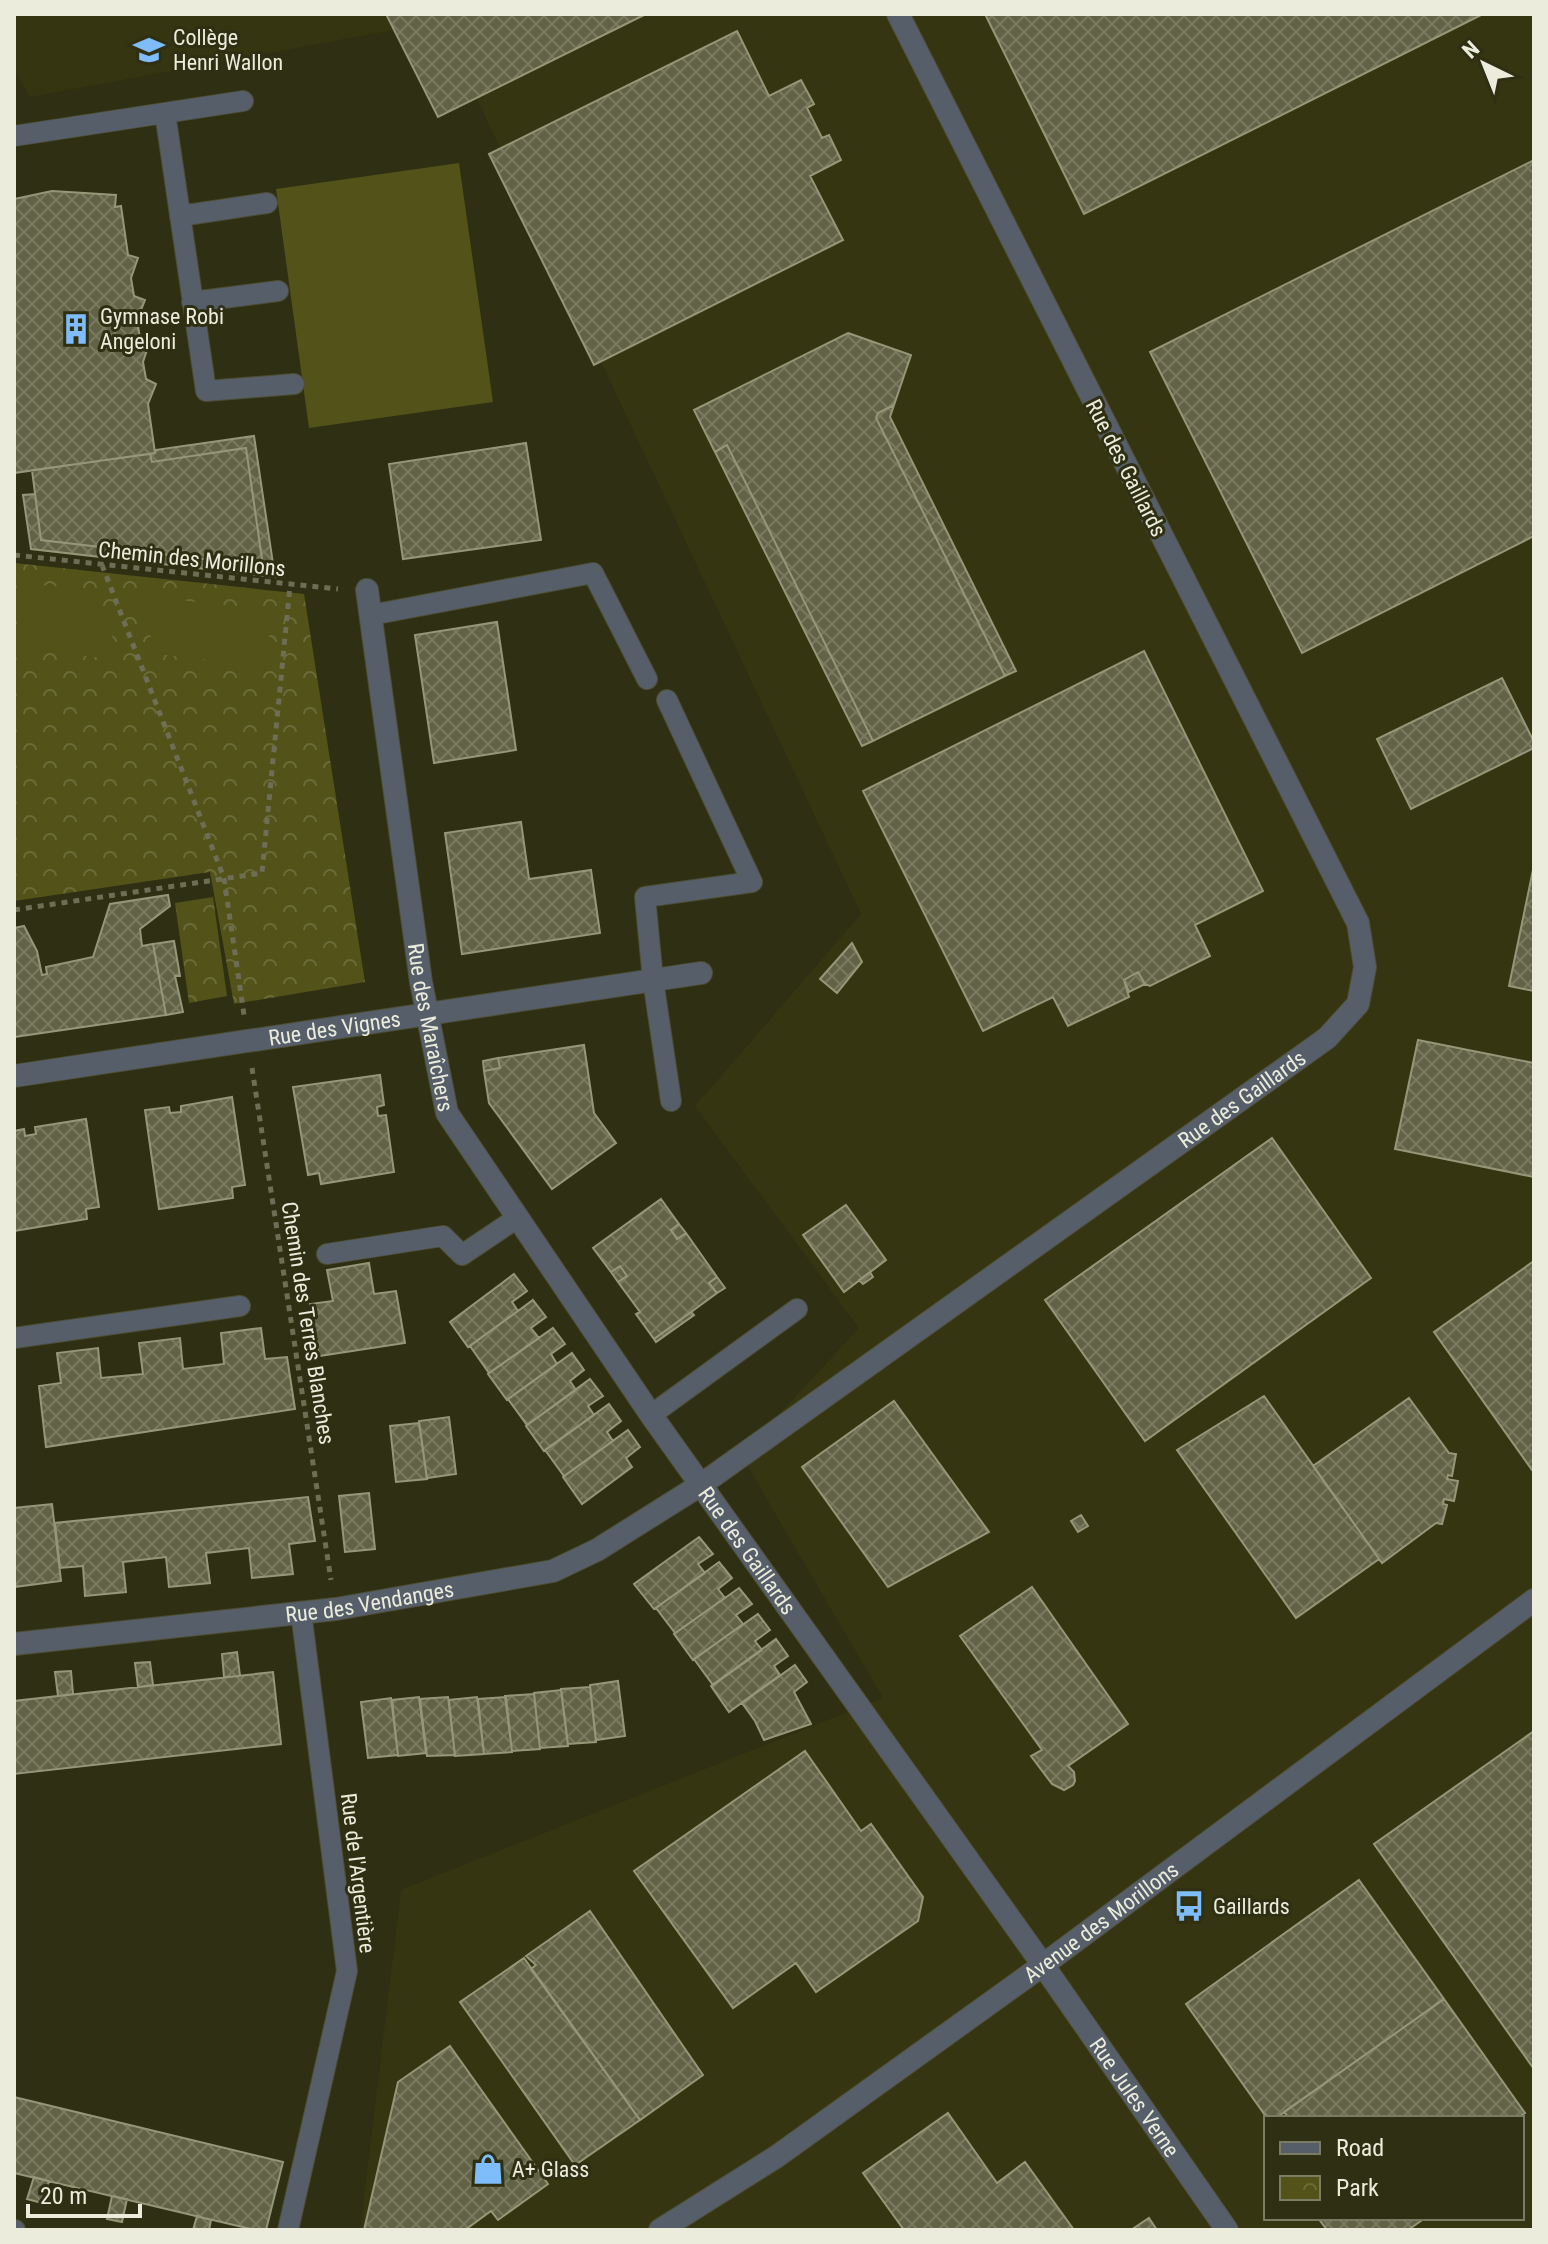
<svg xmlns="http://www.w3.org/2000/svg" width="1548" height="2244" viewBox="0 0 1548 2244" font-family="'Roboto Condensed',sans-serif">
	<style>
		.built { fill: #353511; fill-rule: evenodd }
		.park { fill: url(#park-crowns) }
		.pitch { fill: #525219 }
		.building { fill: url(#building-cross-hatch); stroke: #969778; stroke-width: 2 }
		.lines { fill: none; stroke-linecap: round; stroke-linejoin: round }
		.service-casing { stroke: #4d4d33; stroke-width: 22 }
		.minor-casing { stroke: #4d4d33; stroke-width: 24 }
		.path { stroke: #6d6e55; stroke-width: 5; stroke-dasharray: 6 6; stroke-linecap: butt }
		.service { stroke: #565f69; stroke-width: 20 }
		.minor { stroke: #565f69; stroke-width: 22 }
		.labels { text-anchor: middle; dominant-baseline: central; stroke-width: 6; stroke-linejoin: round; paint-order: stroke }
		.poi-label { font-size: 22px; fill: #ebecdb; stroke: #2f2f13; text-anchor: start }
		.street-label { font-size: 22px; fill: #ebecdb; stroke: #2f2f13 }
	</style>
	<defs>
		<pattern id="park-crowns" width="20" height="18" patternUnits="userSpaceOnUse" patternTransform="scale(2)"><rect width="20" height="18" fill="#525219"/><path d="M2 6a3 3 0 1 1 6 0M12 15a3 3 0 1 1 6 0" fill="none" stroke="#6b6b3a"/></pattern>
		<pattern id="building-cross-hatch" width="8" height="8" patternUnits="userSpaceOnUse" patternTransform="scale(2)"><rect width="8" height="8" fill="#626346"/><path d="M0 0l8 8M0 8l8-8" fill="none" stroke="#797a60"/></pattern>
	</defs>
	<rect width="100%" height="100%" fill="#2f2f13"/>
	<path class="built" d="M 14,14 L 386,14 L 394,30 L 30,97 L 14,70 Z
		M 437,14 L 1534,14 L 1534,2230 L 360,2230 L 401,1890 L 883,1698 L 741,1455 L 859,1328 L 695,1106 L 861,914 ZM 1266,2118 L 1522,2118 L 1522,2218 L 1266,2218 Z"/>
	<path class="park" d="M 14,563 L 304,594 L 365,982 L 234,1004 L 210,872 L 14,901 Z
		M 213,897 L 227,996 L 189,1003 L 175,903 Z"/>
	<path class="pitch" d="M 459,163 L 493,402 L 309,428 L 276,189 Z
		M 23,584 L 92,589 L 122,660 L 18,648 Z
		M 136,595 L 274,611 L 264,666 L 157,654 Z"/>
	<path class="building" d="M 386,14 L 646,14 L 438,117 Z
		M 985,14 L 1483,14 L 1084,214 Z
		M 737,31 L 769,96 L 801,80 L 814,104 L 807,108 L 822,138 L 829,135 L 841,160 L 810,176 L 843,240 L 594,365 L 489,154 Z
		M 1534,160 L 1534,536 L 1302,653 L 1150,352 Z
		M 52,191 L 116,195 L 115,207 L 121,206 L 128,255 L 138,258 L 131,278 L 134,296 L 145,300 L 137,320 L 140,338 L 150,341 L 143,362 L 146,379 L 156,384 L 148,404 L 155,453 L 14,473 L 14,199 Z
		M 848,333 L 911,355 L 894,405 L 878,413 L 876,418 L 1005,676 L 873,741 L 727,445 L 715,452 L 694,410 Z
		M 894,405 L 890,417 L 1016,671 L 1005,676 L 876,418 L 878,413 Z
		M 254,436 L 275,577 L 31,549 L 23,495 L 35,494 L 41,540 L 263,566 L 246,448 L 152,462 L 150,454 L 155,453 L 155,450 Z
		M 526,443 L 541,540 L 403,559 L 389,464 Z
		M 727,445 L 873,741 L 862,746 L 715,452 Z
		M 246,448 L 263,566 L 41,540 L 32,470 L 150,454 L 152,462 Z
		M 497,622 L 516,750 L 434,763 L 415,635 Z
		M 1144,651 L 1263,891 L 1195,925 L 1210,956 L 1150,986 L 1145,984 L 1138,972 L 1124,980 L 1129,997 L 1068,1026 L 1053,997 L 983,1031 L 863,791 Z
		M 1502,678 L 1534,742 L 1534,748 L 1411,809 L 1377,739 Z
		M 521,822 L 529,879 L 591,870 L 600,933 L 462,954 L 445,833 Z
		M 1534,865 L 1534,991 L 1509,986 Z
		M 168,895 L 170,906 L 140,929 L 142,946 L 153,944 L 166,1015 L 14,1037 L 14,928 L 24,926 L 37,951 L 42,975 L 47,974 L 46,967 L 93,957 L 110,904 Z
		M 174,941 L 180,976 L 175,976 L 183,1012 L 166,1015 L 153,944 Z
		M 852,943 L 862,962 L 837,993 L 820,979 Z
		M 1138,972 L 1145,984 L 1129,992 L 1124,980 Z
		M 1418,1040 L 1534,1063 L 1534,1177 L 1395,1149 Z
		M 584,1045 L 594,1113 L 616,1143 L 552,1189 L 489,1103 L 484,1071 L 500,1068 L 498,1058 Z
		M 498,1058 L 500,1068 L 484,1071 L 483,1061 Z
		M 380,1075 L 384,1105 L 377,1107 L 378,1116 L 386,1115 L 394,1172 L 321,1184 L 319,1173 L 308,1175 L 293,1087 Z
		M 232,1097 L 245,1185 L 232,1187 L 233,1198 L 159,1209 L 145,1110 L 169,1107 L 170,1113 L 181,1112 L 181,1106 Z
		M 86,1119 L 99,1207 L 86,1209 L 87,1219 L 14,1231 L 14,1131 L 24,1129 L 25,1136 L 36,1134 L 35,1127 Z
		M 1272,1138 L 1371,1278 L 1145,1441 L 1045,1300 Z
		M 661,1199 L 679,1224 L 671,1230 L 677,1239 L 686,1233 L 717,1277 L 709,1283 L 717,1293 L 654,1339 L 636,1314 L 640,1312 L 618,1282 L 627,1276 L 620,1266 L 611,1272 L 593,1248 Z
		M 846,1205 L 886,1260 L 844,1292 L 803,1235 Z
		M 679,1224 L 686,1233 L 677,1239 L 671,1230 Z
		M 1534,1261 L 1534,1469 L 1532,1470 L 1434,1332 Z
		M 369,1263 L 374,1294 L 396,1291 L 405,1343 L 319,1356 L 310,1304 L 333,1301 L 327,1270 Z
		M 620,1266 L 627,1276 L 618,1282 L 611,1272 Z
		M 870,1272 L 873,1277 L 863,1284 L 859,1280 Z
		M 514,1274 L 527,1291 L 512,1302 L 518,1311 L 468,1347 L 450,1322 Z
		M 717,1277 L 725,1288 L 717,1293 L 709,1283 Z
		M 533,1300 L 546,1317 L 531,1328 L 539,1338 L 489,1373 L 470,1346 Z
		M 691,1312 L 694,1315 L 656,1342 L 654,1339 Z
		M 261,1328 L 265,1359 L 287,1357 L 295,1409 L 46,1447 L 39,1386 L 61,1383 L 57,1353 L 98,1348 L 101,1378 L 143,1374 L 139,1343 L 180,1338 L 183,1369 L 224,1364 L 221,1333 Z
		M 553,1328 L 565,1344 L 551,1354 L 557,1364 L 507,1400 L 488,1374 Z
		M 572,1353 L 584,1370 L 570,1381 L 576,1390 L 527,1425 L 508,1399 Z
		M 590,1379 L 603,1396 L 588,1406 L 594,1415 L 544,1451 L 526,1426 Z
		M 1264,1396 L 1379,1559 L 1296,1618 L 1177,1450 Z
		M 1409,1398 L 1449,1453 L 1456,1454 L 1452,1476 L 1448,1475 L 1447,1479 L 1458,1481 L 1454,1501 L 1444,1499 L 1443,1504 L 1447,1505 L 1442,1524 L 1436,1523 L 1382,1563 L 1313,1466 Z
		M 894,1401 L 989,1532 L 888,1587 L 802,1467 Z
		M 609,1404 L 621,1421 L 607,1432 L 613,1441 L 564,1476 L 545,1450 Z
		M 449,1417 L 456,1474 L 427,1478 L 419,1421 Z
		M 419,1423 L 427,1479 L 396,1482 L 390,1426 Z
		M 628,1430 L 640,1447 L 626,1458 L 632,1467 L 582,1504 L 563,1477 Z
		M 369,1493 L 375,1549 L 345,1552 L 339,1496 Z
		M 308,1497 L 315,1541 L 289,1544 L 293,1574 L 252,1578 L 249,1548 L 206,1553 L 210,1583 L 169,1587 L 166,1557 L 123,1562 L 126,1592 L 85,1596 L 83,1566 L 60,1568 L 55,1523 Z
		M 52,1504 L 61,1581 L 14,1587 L 14,1508 Z
		M 1081,1515 L 1088,1526 L 1078,1532 L 1071,1521 Z
		M 699,1537 L 713,1554 L 698,1564 L 705,1573 L 654,1609 L 634,1584 Z
		M 719,1562 L 732,1578 L 718,1589 L 725,1598 L 675,1633 L 656,1608 Z
		M 1032,1587 L 1128,1724 L 1068,1766 L 1074,1772 L 1075,1781 L 1073,1785 L 1064,1790 L 1052,1784 L 1031,1756 L 1042,1750 L 960,1636 Z
		M 739,1588 L 752,1604 L 736,1615 L 743,1624 L 693,1660 L 674,1634 Z
		M 758,1614 L 770,1630 L 755,1641 L 762,1650 L 713,1685 L 694,1659 Z
		M 776,1639 L 788,1656 L 774,1666 L 780,1675 L 729,1712 L 711,1686 Z
		M 237,1652 L 240,1676 L 224,1677 L 222,1654 Z
		M 150,1662 L 153,1685 L 138,1687 L 135,1663 Z
		M 795,1665 L 807,1682 L 794,1692 L 811,1724 L 764,1740 L 755,1721 L 742,1703 Z
		M 71,1671 L 73,1694 L 58,1696 L 55,1672 Z
		M 273,1672 L 281,1744 L 14,1774 L 14,1701 Z
		M 618,1681 L 625,1736 L 596,1740 L 590,1685 Z
		M 590,1687 L 596,1742 L 568,1744 L 561,1689 Z
		M 561,1690 L 568,1746 L 540,1748 L 534,1693 Z
		M 534,1694 L 540,1749 L 512,1751 L 505,1696 Z
		M 419,1697 L 426,1753 L 398,1756 L 392,1700 Z
		M 448,1697 L 455,1755 L 427,1756 L 420,1699 Z
		M 477,1697 L 484,1754 L 455,1756 L 449,1700 Z
		M 506,1697 L 512,1752 L 484,1754 L 478,1699 Z
		M 391,1698 L 398,1755 L 368,1758 L 361,1702 Z
		M 1534,1731 L 1534,2069 L 1374,1844 Z
		M 805,1751 L 861,1831 L 871,1824 L 923,1897 L 918,1921 L 816,1992 L 796,1963 L 733,2008 L 634,1871 Z
		M 1359,1880 L 1444,1999 L 1276,2118 L 1267,2118 L 1186,2004 Z
		M 590,1911 L 703,2075 L 640,2120 L 531,1969 L 536,1965 L 526,1956 Z
		M 524,1958 L 640,2120 L 575,2165 L 460,2002 Z
		M 1444,1999 L 1525,2113 L 1518,2118 L 1289,2118 L 1284,2112 Z
		M 450,2046 L 548,2184 L 498,2220 L 491,2211 L 465,2230 L 364,2230 L 398,2082 Z
		M 14,2097 L 283,2162 L 266,2230 L 255,2230 L 14,2173 Z
		M 948,2113 L 997,2183 L 1025,2162 L 1074,2230 L 904,2230 L 863,2173 Z
		M 34,2177 L 49,2181 L 42,2203 L 27,2199 Z
		M 112,2196 L 127,2199 L 122,2222 L 107,2219 Z
		M 197,2216 L 211,2220 L 209,2230 L 193,2230 Z
		M 1149,2218 L 1157,2230 L 1131,2230 Z
		M 1318,2218 L 1425,2218 L 1408,2230 L 1327,2230 Z"/>
	<g class="lines">
		<defs>
			<path id="service" d="M 165,113 L 206,391 L 294,384
				M 14,136 L 243,101
				M 180,216 L 267,203
				M 192,302 L 278,291
				M 371,615 L 593,573 L 647,679
				M 667,700 L 752,882 L 645,897 L 653,980 L 671,1101
				M 327,1254 L 443,1236 L 462,1255 L 517,1218
				M 14,1338 L 240,1306
				M 651,1415 L 797,1309
				M 14,2230 L 15,2230
				M 288,2230 L 347,1971 L 301,1612"/>
			<g id="minor">
				<path id="s1" d="M 367,590 L 421,982 L 447,1113 L 651,1415 L 1043,1965 L 1227,2230"/>
				<path id="s2" d="M 14,1076 L 701,973"/>
				<path id="s3" d="M 14,1644 L 336,1609 L 553,1571 L 597,1550 L 702,1484 L 1327,1038 L 1358,1004 L 1365,967 L 1358,923 L 898,14"/>
				<path id="s4" d="M 660,2230 L 776,2157 L 1043,1965 L 1534,1600"/>
			</g>
		</defs>
		<use href="#service" class="service-casing"/>
		<use href="#minor" class="minor-casing"/>
		<path class="path" d="M 14,555 L 338,589
			M 102,565 L 224,878 L 244,1015
			M 14,910 L 262,873 L 290,586
			M 252,1068 L 331,1580"/>
		<use href="#service" class="service"/>
		<use href="#minor" class="minor"/>
	</g>
	<defs>
		<symbol id="school-bare" viewBox="-9 -9 18 18"><path d="M0-5L7-2L0 1L-7-2ZM-4 1L0 2.5L4 1V4Q0 6-4 4Z" fill="#7ebdf9" stroke="#2f2f13" stroke-width="2.5" paint-order="stroke"/></symbol>
		<symbol id="building-bare" viewBox="-9 -9 18 18"><path d="M-4-6H4V6H1V3H-1V6H-4ZM-2.5-4.3h1.7v1.8h-1.7ZM.8-4.3h1.7v1.8H.8ZM-2.5-1h1.7V.8h-1.7ZM.8-1h1.7V.8H.8Z" fill="#7ebdf9" stroke="#2f2f13" stroke-width="2.5" paint-order="stroke"/></symbol>
		<symbol id="bus-bare" viewBox="-9 -9 18 18"><path d="M-5-6H5V4H4V6H2V4H-2V6H-4V4H-5ZM-3.5-4V0h7V-4ZM-3.5 1.2v1.5H-2V1.2ZM2 1.2v1.5H3.5V1.2Z" fill="#7ebdf9" stroke="#2f2f13" stroke-width="2.5" paint-order="stroke"/></symbol>
		<symbol id="shop-bare" viewBox="-9 -9 18 18"><path d="M-5-2.5h2.3a2.7 3.5 0 0 1 5.4 0H5L5.5 6h-11ZM-1.5-2.5h3a1.5 2.3 0 0 0-3 0Z" fill="#7ebdf9" stroke="#2f2f13" stroke-width="2.5" paint-order="stroke"/></symbol>
	</defs>
	<g fill-rule="evenodd">
		<use href="#school-bare" x="127" y="28" width="44" height="44"/>
		<use href="#building-bare" x="54" y="307" width="44" height="44"/>
		<use href="#bus-bare" x="1167" y="1884" width="44" height="44"/>
		<use href="#shop-bare" x="466" y="2147" width="44" height="44"/>
	</g>
	<g class="labels">
		<g class="poi-label">
			<text x="173" y="37">Collège<tspan x="173" dy="25">Henri Wallon</tspan></text>
			<text x="100" y="316">Gymnase Robi<tspan x="100" dy="25">Angeloni</tspan></text>
			<text x="1213" y="1906">Gaillards</text>
			<text x="512" y="2169">A+ Glass</text>
		</g>
		<g class="street-label">
			<text transform="translate(1126 468) rotate(63)">Rue des Gaillards</text>
			<text transform="translate(192 559) rotate(6)">Chemin des Morillons</text>
			<text stroke="none"><textPath href="#s1" startOffset="442">Rue des Maraîchers</textPath></text>
			<text stroke="none"><textPath href="#s2" startOffset="324">Rue des Vignes</textPath></text>
			<text stroke="none"><textPath href="#s3" startOffset="1380">Rue des Gaillards</textPath></text>
			<text transform="translate(308 1323) rotate(81)">Chemin des Terres Blanches</text>
			<text stroke="none"><textPath href="#s1" startOffset="1060">Rue des Gaillards</textPath></text>
			<text stroke="none"><textPath href="#s3" startOffset="358">Rue des Vendanges</textPath></text>
			<text transform="translate(358 1873) rotate(83)">Rue de l'Argentière</text>
			<text stroke="none"><textPath href="#s4" startOffset="538">Avenue des Morillons</textPath></text>
			<text stroke="none"><textPath href="#s1" startOffset="1730">Rue Jules Verne</textPath></text>
		</g>
	</g>
	<rect width="1548" height="2244" fill="none" stroke="#ebecdb" stroke-width="32"/>
	<rect x="1264" y="2116" width="260" height="104" fill="#2f2f13" stroke="#7a7b63" stroke-width="2"/>
	<rect x="1280" y="2142" width="40" height="12" fill="#565f69" stroke="#7a7b63" stroke-width="2"/>
	<text x="1336" y="2156" font-size="24" fill="#ebecdb">Road</text>
	<rect x="1280" y="2176" width="40" height="24" fill="url(#park-crowns)" stroke="#7a7b63" stroke-width="2"/>
	<text x="1336" y="2196" font-size="24" fill="#ebecdb">Park</text>
	<g transform="translate(1484 64) rotate(317)" stroke="#2f2f13" stroke-width="6" paint-order="stroke">
	<path d="M0-6L14 30L0 20L-14 30Z" fill="#ebecdb"/>
	<text y="-12" font-size="22" font-weight="bold" text-anchor="middle" fill="#ebecdb">N</text>
	</g>
	<path d="M28 2204v12h112v-12" fill="none" stroke="#ebecdb" stroke-width="4"/>
	<text x="40" y="2204" font-size="24" fill="#ebecdb" stroke="#2f2f13" stroke-width="6" paint-order="stroke">20 m</text>
</svg>
